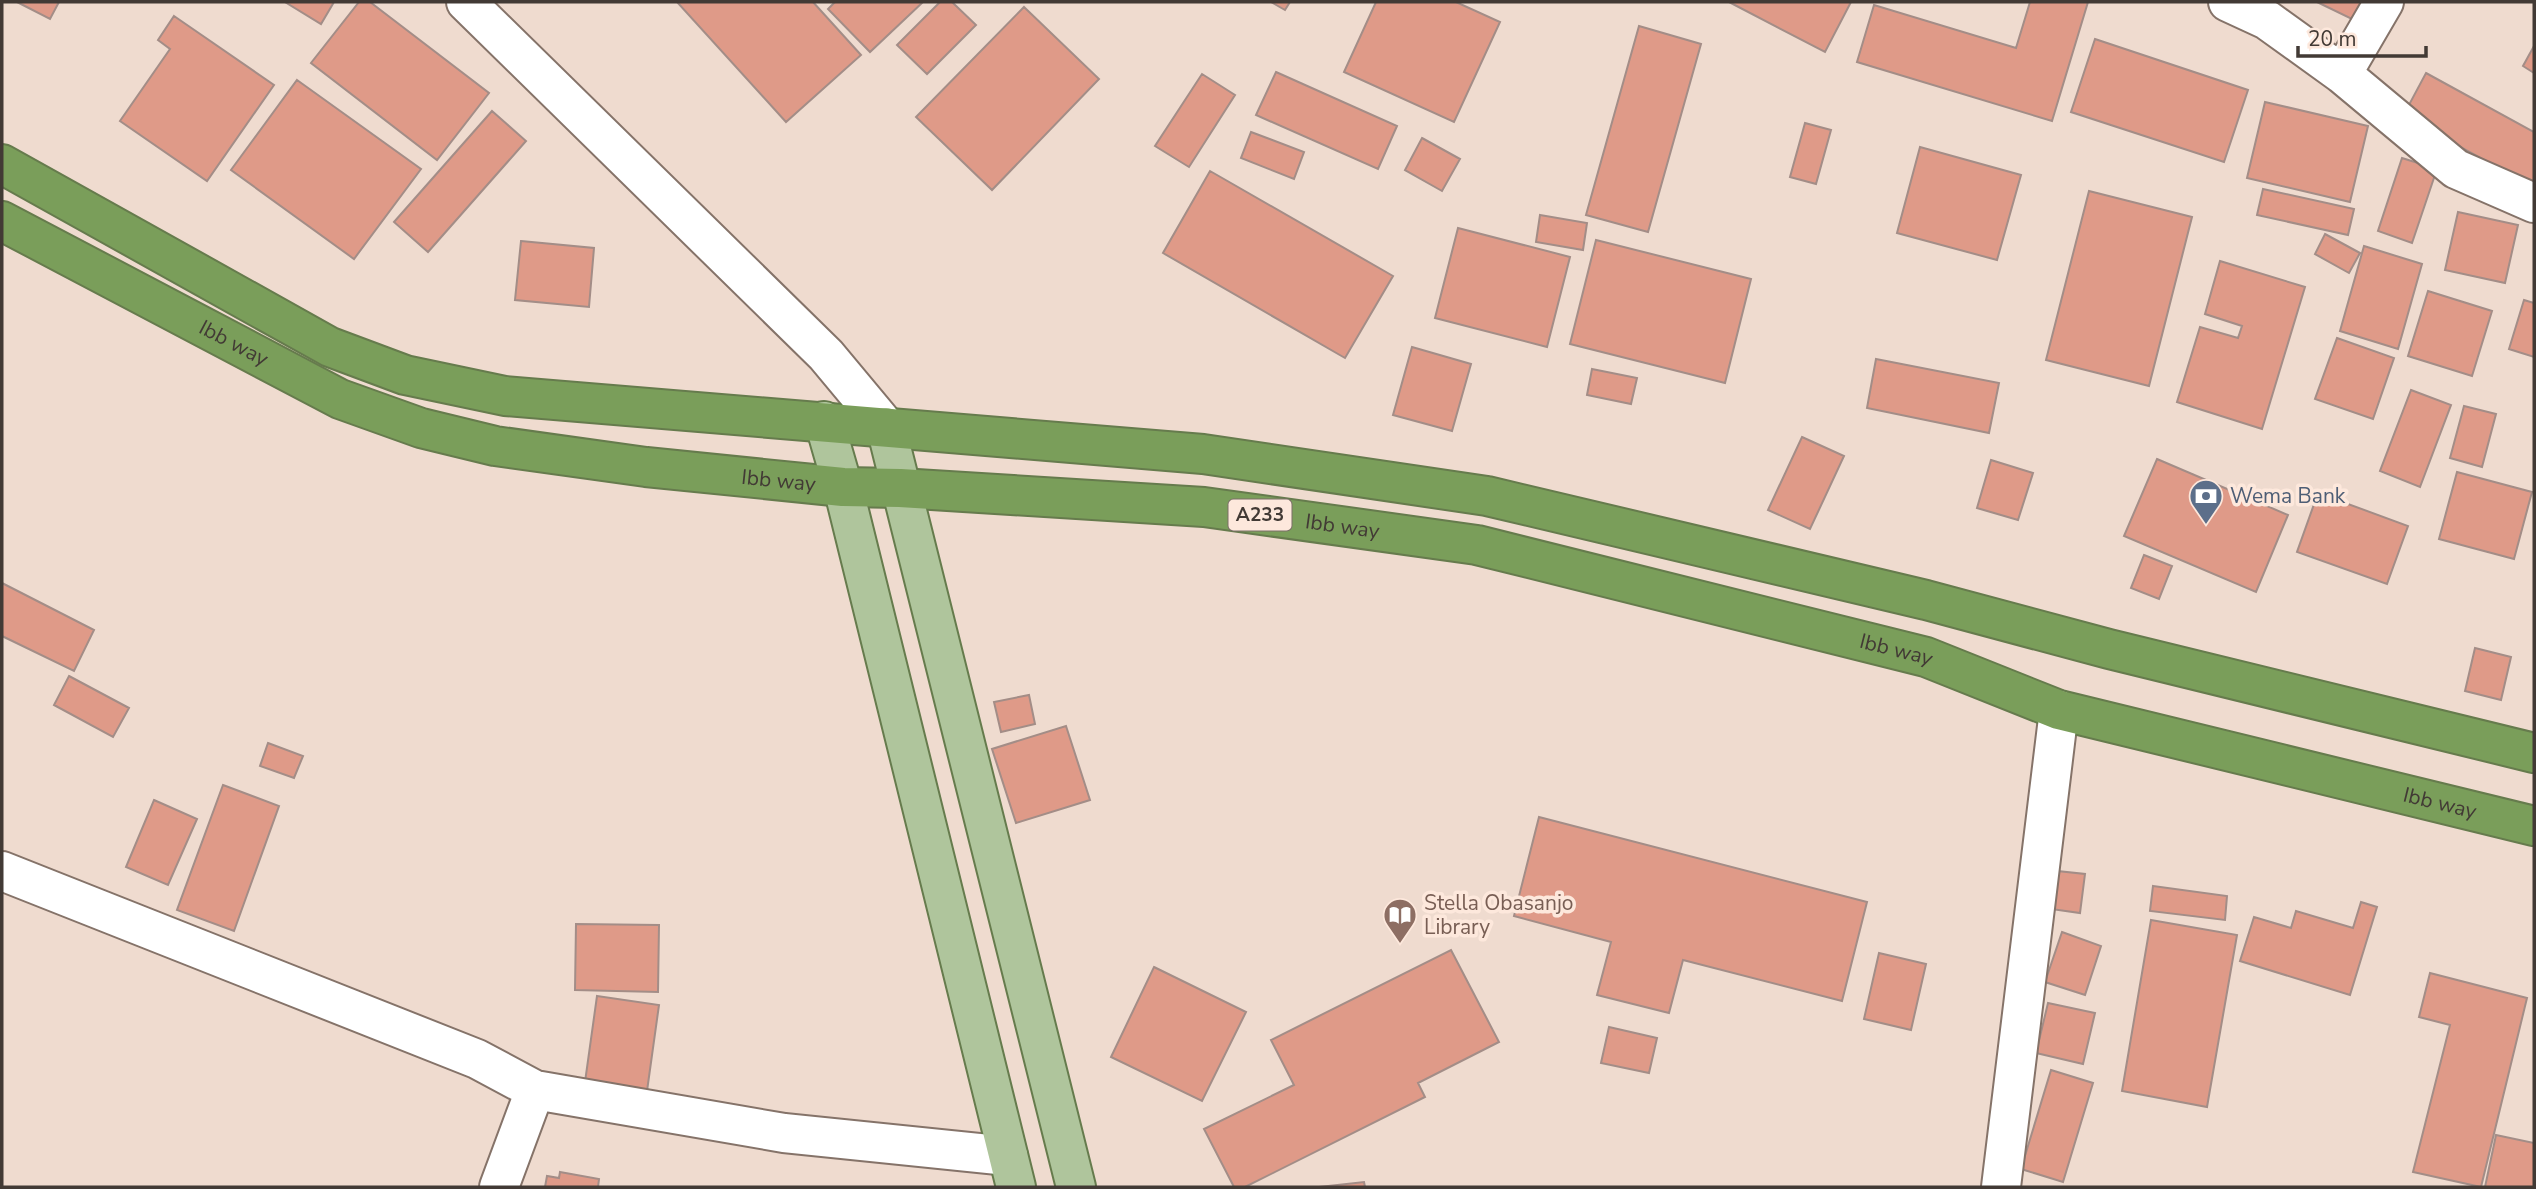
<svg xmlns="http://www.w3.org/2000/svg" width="2536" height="1189" viewBox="0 0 2536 1189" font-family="'Nunito Sans',sans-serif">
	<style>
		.building { fill: #df9a88; stroke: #a38d87; stroke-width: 2 }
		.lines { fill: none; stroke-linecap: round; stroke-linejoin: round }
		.minor-casing { stroke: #857369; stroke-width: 42 }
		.major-casing { stroke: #667b4d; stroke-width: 42 }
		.highway-casing { stroke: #667b4d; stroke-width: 42 }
		.minor { stroke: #fff; stroke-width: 38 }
		.major { stroke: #afc59c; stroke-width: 38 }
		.highway { stroke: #7a9e5a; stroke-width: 38 }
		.labels { text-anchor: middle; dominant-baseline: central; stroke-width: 7; stroke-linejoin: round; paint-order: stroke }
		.shield { fill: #fde8dc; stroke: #7a6e67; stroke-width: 2 }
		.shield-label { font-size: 19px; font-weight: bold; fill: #423a35 }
		.street-label { font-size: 21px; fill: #423a35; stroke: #fde8dc }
		.service-label { font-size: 21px; fill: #4e5e75; stroke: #fde8dc; text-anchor: start }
		.education-label { font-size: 21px; fill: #785e54; stroke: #fde8dc; text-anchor: start }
	</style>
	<rect width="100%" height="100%" fill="#efdbcf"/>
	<path class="building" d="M 17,2 L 59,2 L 50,19 Z
		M 285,2 L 334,2 L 321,24 Z
		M 359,2 L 370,2 L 489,93 L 437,160 L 311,63 Z
		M 677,2 L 813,2 L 861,55 L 786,122 Z
		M 835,2 L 923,2 L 870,52 L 828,9 Z
		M 940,2 L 952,2 L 976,25 L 927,74 L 897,45 Z
		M 1271,2 L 1290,2 L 1285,10 Z
		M 1376,2 L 1456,2 L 1500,22 L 1454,122 L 1344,72 Z
		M 1729,2 L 1851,2 L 1825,52 Z
		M 2030,2 L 2088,2 L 2052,121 L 1857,62 L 1874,5 L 2016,48 Z
		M 2317,2 L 2368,2 L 2358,22 Z
		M 1024,7 L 1099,79 L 992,190 L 916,117 Z
		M 174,16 L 274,85 L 207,181 L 120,121 L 170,49 L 158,40 Z
		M 1639,26 L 1701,44 L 1648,232 L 1586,215 Z
		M 2095,39 L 2248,90 L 2224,162 L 2071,112 Z
		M 2534,46 L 2534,73 L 2523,66 Z
		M 1276,72 L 1397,126 L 1378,169 L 1256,115 Z
		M 2426,73 L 2534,132 L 2534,187 L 2403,116 Z
		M 1202,74 L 1235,95 L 1189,167 L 1155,146 Z
		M 297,80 L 421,169 L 354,259 L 231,170 Z
		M 2265,102 L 2368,126 L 2350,202 L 2247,178 Z
		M 492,111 L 526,141 L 428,252 L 394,222 Z
		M 1805,123 L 1831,130 L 1816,184 L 1790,177 Z
		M 1251,132 L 1304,152 L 1294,179 L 1241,158 Z
		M 1422,138 L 1460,159 L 1442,191 L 1405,170 Z
		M 1920,147 L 2021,175 L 1997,260 L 1897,233 Z
		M 2402,158 L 2437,169 L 2412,243 L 2378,231 Z
		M 1210,171 L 1393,276 L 1345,358 L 1163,253 Z
		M 2263,189 L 2354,209 L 2348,235 L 2257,215 Z
		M 2089,191 L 2192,217 L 2149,386 L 2046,360 Z
		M 2458,212 L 2518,225 L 2505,283 L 2445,270 Z
		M 1540,215 L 1587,223 L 1583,250 L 1536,242 Z
		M 1458,228 L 1570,257 L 1547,347 L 1435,318 Z
		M 2325,234 L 2360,253 L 2349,273 L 2315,254 Z
		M 1596,240 L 1751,279 L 1725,383 L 1570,344 Z
		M 521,241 L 594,248 L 589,307 L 515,300 Z
		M 2364,246 L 2422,264 L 2398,349 L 2340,331 Z
		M 2220,261 L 2305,287 L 2262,429 L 2177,402 L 2200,327 L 2238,338 L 2242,326 L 2205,314 Z
		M 2428,291 L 2492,311 L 2472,376 L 2408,356 Z
		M 2524,300 L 2534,303 L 2534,357 L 2509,349 Z
		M 2337,338 L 2394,358 L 2373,419 L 2315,399 Z
		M 1412,347 L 1471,364 L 1452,431 L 1393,415 Z
		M 1876,359 L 1999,383 L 1989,433 L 1867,408 Z
		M 1592,369 L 1637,378 L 1631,404 L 1587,395 Z
		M 2411,390 L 2451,405 L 2420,487 L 2380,471 Z
		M 2464,406 L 2496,414 L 2482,467 L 2450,458 Z
		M 1802,437 L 1844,456 L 1810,529 L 1768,510 Z
		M 2157,459 L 2288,515 L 2256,592 L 2124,536 Z
		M 1991,460 L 2033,473 L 2018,520 L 1977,508 Z
		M 2457,472 L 2532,492 L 2514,559 L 2439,539 Z
		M 2318,493 L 2408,526 L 2387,584 L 2297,552 Z
		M 2144,555 L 2172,566 L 2159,599 L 2131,588 Z
		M 2,583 L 94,630 L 74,671 L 2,636 Z
		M 2475,648 L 2511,657 L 2501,700 L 2465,691 Z
		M 69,676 L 129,708 L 113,737 L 54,705 Z
		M 1029,695 L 1035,724 L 1001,732 L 994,702 Z
		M 1066,726 L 1090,800 L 1016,823 L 992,749 Z
		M 268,743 L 303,756 L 294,778 L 260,766 Z
		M 223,785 L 279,806 L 234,931 L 177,910 Z
		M 154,800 L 197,819 L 168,885 L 126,867 Z
		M 1539,817 L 1867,902 L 1842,1001 L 1683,960 L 1669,1013 L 1597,995 L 1611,942 L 1514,916 Z
		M 2048,870 L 2085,874 L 2080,913 L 2044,908 Z
		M 2153,886 L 2227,896 L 2225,920 L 2150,911 Z
		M 2361,902 L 2377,907 L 2350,995 L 2240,961 L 2254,917 L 2291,928 L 2296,911 L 2353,928 Z
		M 2151,920 L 2237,935 L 2207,1107 L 2122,1091 Z
		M 576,924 L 659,925 L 658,992 L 575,990 Z
		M 2062,932 L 2101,946 L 2085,995 L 2045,982 Z
		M 1451,950 L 1499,1042 L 1418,1083 L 1425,1097 L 1245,1187 L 1234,1187 L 1204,1129 L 1294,1085 L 1271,1040 Z
		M 1879,953 L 1926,964 L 1911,1030 L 1864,1019 Z
		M 1154,967 L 1246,1012 L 1202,1101 L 1111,1057 Z
		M 2430,973 L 2527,998 L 2481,1187 L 2413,1172 L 2450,1025 L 2419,1017 Z
		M 597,996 L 659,1005 L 647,1091 L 585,1082 Z
		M 2048,1003 L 2095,1013 L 2083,1064 L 2036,1053 Z
		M 1609,1027 L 1657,1038 L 1649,1073 L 1601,1063 Z
		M 2051,1070 L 2093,1083 L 2063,1182 L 2021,1169 Z
		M 2496,1135 L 2534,1143 L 2534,1187 L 2485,1187 Z
		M 560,1172 L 599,1179 L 598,1187 L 545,1187 L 547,1176 L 559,1178 Z
		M 1364,1182 L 1365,1187 L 1319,1187 Z"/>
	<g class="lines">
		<defs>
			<path id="minor" d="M 466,2 L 826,355 L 886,427
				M 2228,2 L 2267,20 L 2342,74 L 2384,2
				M 2342,74 L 2456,169 L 2534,203
				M 2,871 L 477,1059 L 535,1090 L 784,1133 L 1008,1156
				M 499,1187 L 535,1090
				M 2001,1187 L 2059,710"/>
			<path id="major" d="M 824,421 L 843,487 L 1016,1187
				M 886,427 L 1076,1187"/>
			<g id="highway">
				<path d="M 2,164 L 330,347 L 405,375 L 505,396 L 1203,454 L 1487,496 L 1926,600 L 2109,649 L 2534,753"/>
				<path id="s1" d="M 2,221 L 340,399 L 421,428 L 495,446 L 646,467 L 843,487 L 900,488 L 1204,507 L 1477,545 L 1926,657 L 2059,710 L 2534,826"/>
			</g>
		</defs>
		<use href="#minor" class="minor-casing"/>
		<use href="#major" class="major-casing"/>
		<use href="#highway" class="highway-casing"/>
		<use href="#minor" class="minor"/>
		<use href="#major" class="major"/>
		<use href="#highway" class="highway"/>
	</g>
	<defs>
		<symbol id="bank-pin" viewBox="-11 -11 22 30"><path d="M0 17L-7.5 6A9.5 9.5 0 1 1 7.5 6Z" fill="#5c6f8a" stroke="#fde8dc"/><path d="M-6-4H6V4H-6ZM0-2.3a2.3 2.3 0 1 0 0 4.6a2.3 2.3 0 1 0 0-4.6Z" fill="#fff"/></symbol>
		<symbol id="library-pin" viewBox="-11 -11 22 30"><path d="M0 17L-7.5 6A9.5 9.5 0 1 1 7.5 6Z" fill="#8d6e63" stroke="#fde8dc"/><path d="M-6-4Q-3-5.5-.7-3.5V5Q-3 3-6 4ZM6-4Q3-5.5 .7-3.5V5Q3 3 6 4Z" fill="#fff"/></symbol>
	</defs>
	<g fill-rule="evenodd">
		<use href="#bank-pin" x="2187" y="477" width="38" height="52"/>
		<use href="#library-pin" x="1381" y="896" width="38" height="52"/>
	</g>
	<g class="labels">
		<rect class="shield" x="1228.5" y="499.5" width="63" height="31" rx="5"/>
		<g class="shield-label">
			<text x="1260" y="515">A233</text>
		</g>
		<g class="street-label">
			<text stroke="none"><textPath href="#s1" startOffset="262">Ibb way</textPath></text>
			<text stroke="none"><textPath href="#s1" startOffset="830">Ibb way</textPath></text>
			<text stroke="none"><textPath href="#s1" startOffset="1396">Ibb way</textPath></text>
			<text stroke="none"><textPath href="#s1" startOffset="1964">Ibb way</textPath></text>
			<text stroke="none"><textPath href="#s1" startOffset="2530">Ibb way</textPath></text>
		</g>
		<g class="service-label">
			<text x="2230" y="496">Wema Bank</text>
		</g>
		<g class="education-label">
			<text x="1424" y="903">Stella Obasanjo<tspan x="1424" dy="24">Library</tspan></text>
		</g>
	</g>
	<rect width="2536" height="1189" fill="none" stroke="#423a35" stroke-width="7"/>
	<path d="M2298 46v10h128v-10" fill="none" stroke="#423a35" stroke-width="3.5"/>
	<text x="2308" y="46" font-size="21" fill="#423a35" stroke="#fde8dc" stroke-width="5" paint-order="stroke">20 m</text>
</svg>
